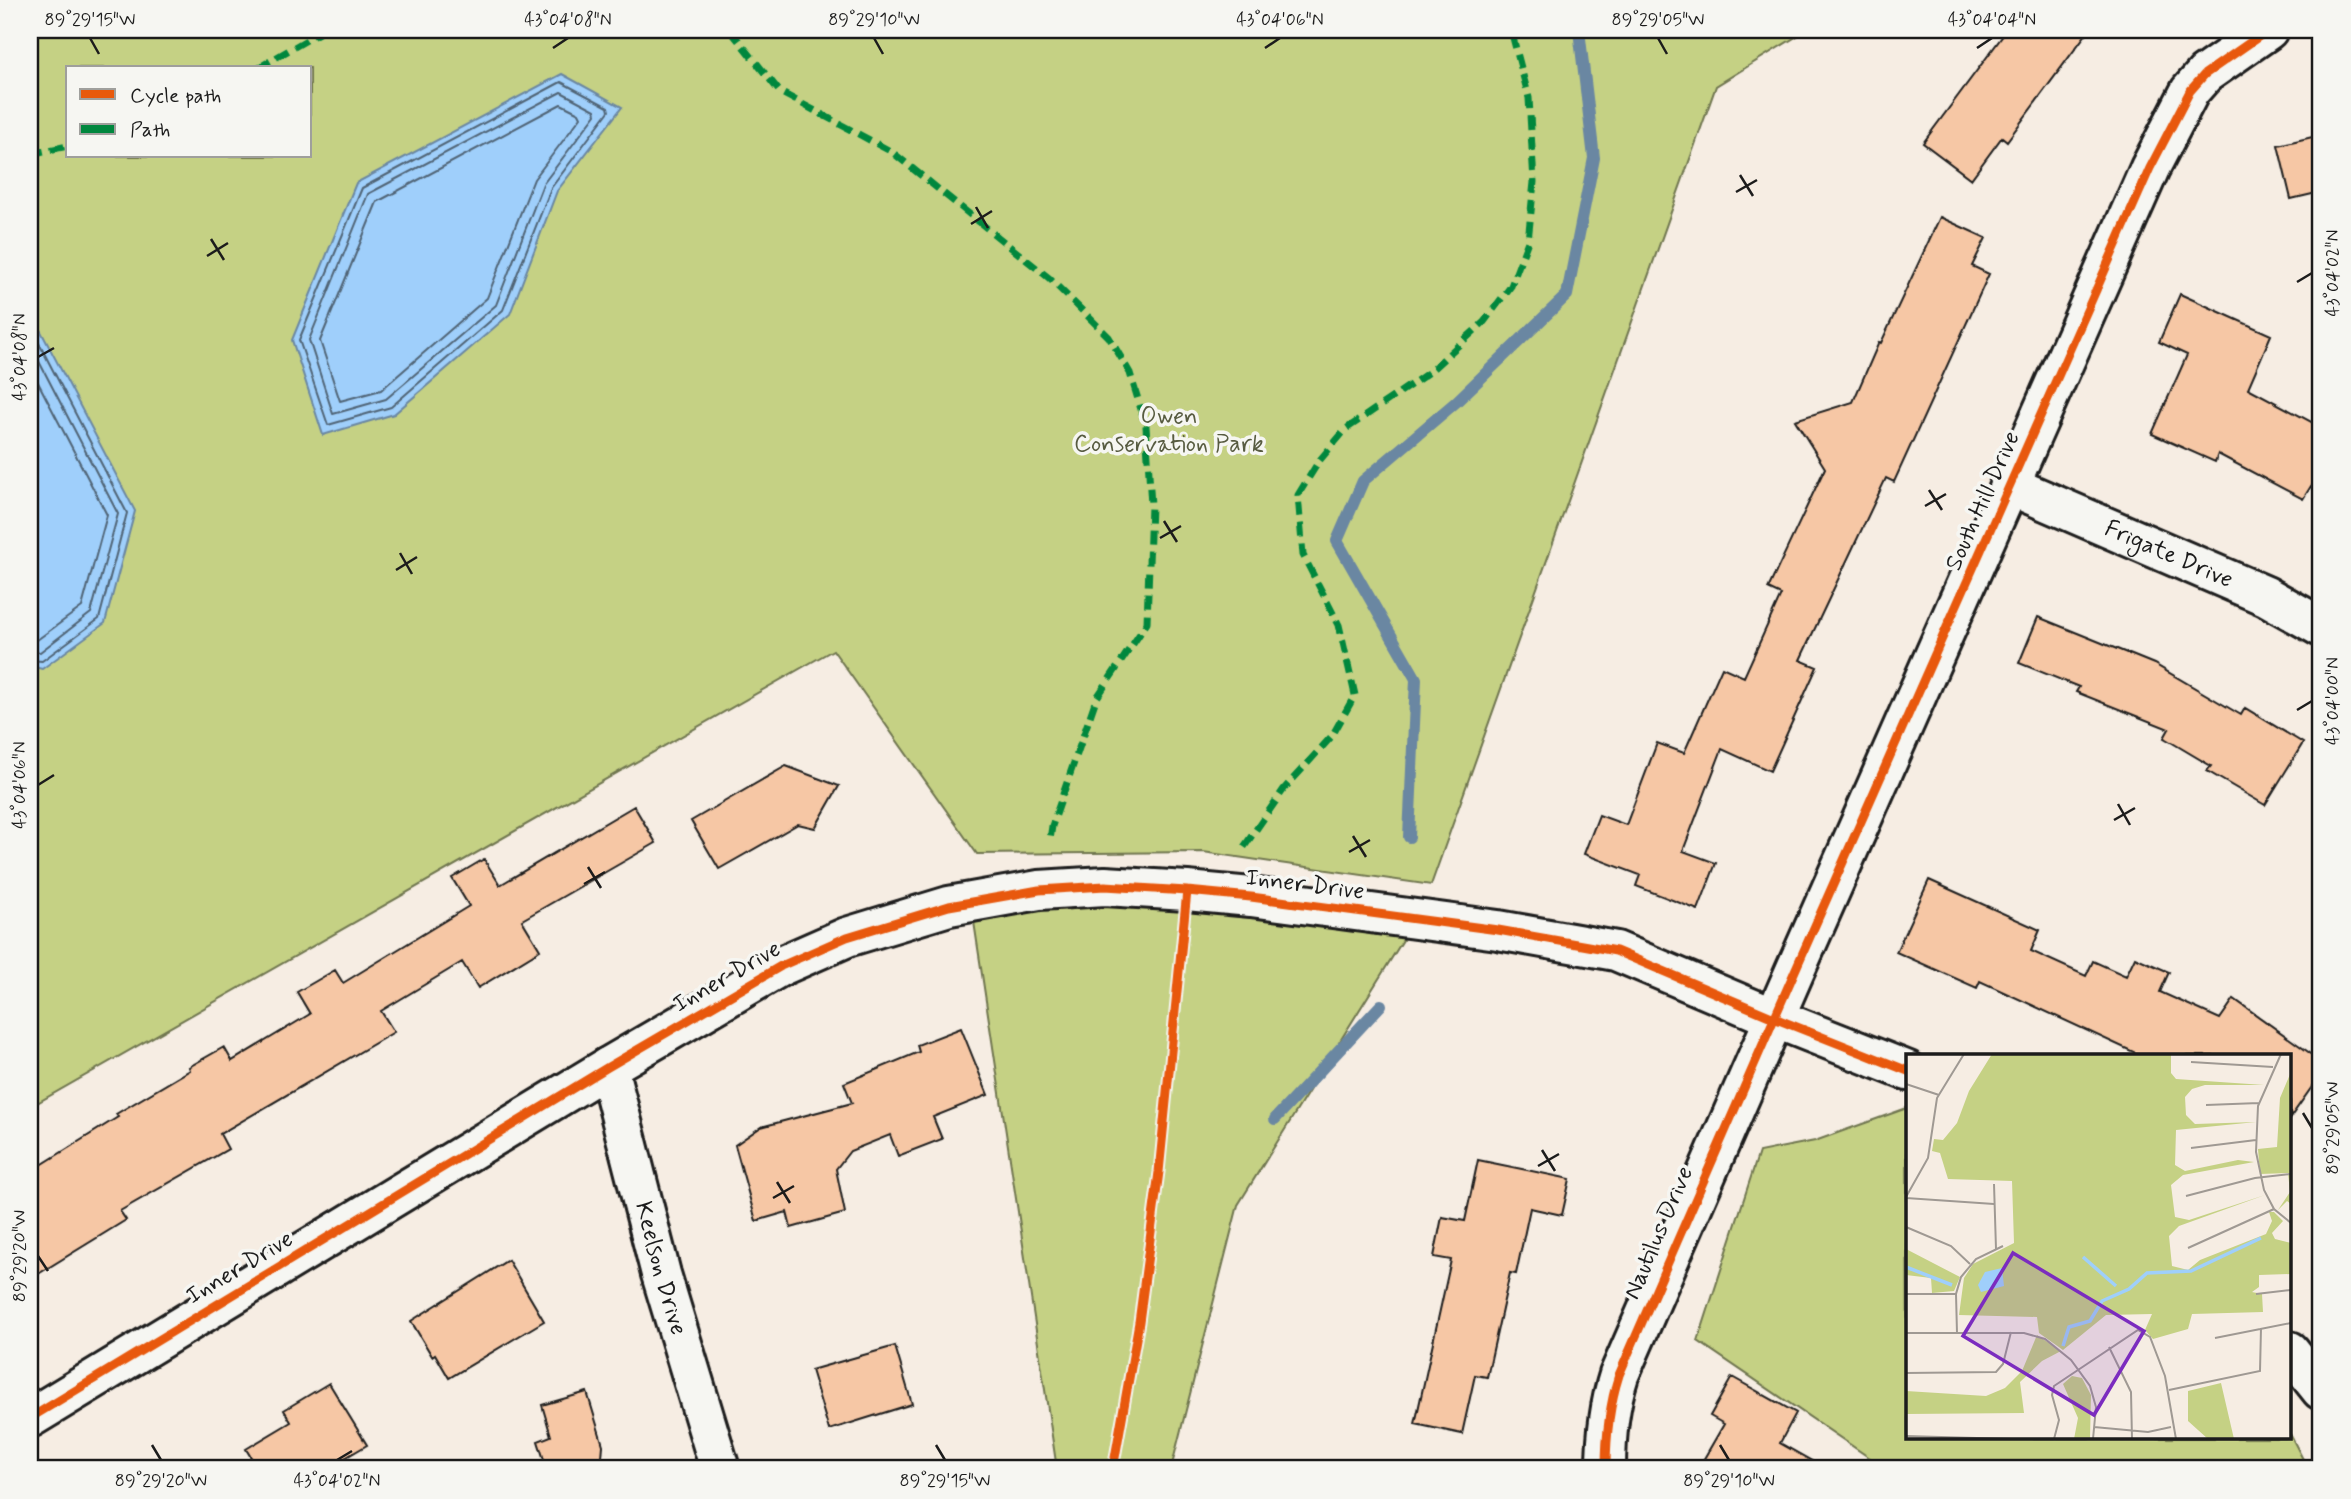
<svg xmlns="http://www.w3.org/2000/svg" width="2351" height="1499" viewBox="0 0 2351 1499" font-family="Mynerve,sans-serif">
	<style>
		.green { fill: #c5d184; stroke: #707650; stroke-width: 2; fill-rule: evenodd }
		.water { fill: #9fcffb; stroke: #6b87a2; stroke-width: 2 }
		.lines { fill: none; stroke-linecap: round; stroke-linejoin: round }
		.shore { stroke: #506475; stroke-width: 2 }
		.stream { stroke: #6b87a2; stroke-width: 12 }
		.building { fill: #f6c7a5; stroke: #1c1c1c; stroke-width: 2 }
		.minor-casing { stroke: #1c1c1c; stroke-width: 44 }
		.minor { stroke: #f6f6f2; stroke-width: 38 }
		.quiet { stroke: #00873e; stroke-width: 7; stroke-dasharray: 14 7; stroke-linecap: butt }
		.cycleway-casing { stroke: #f6f6f2; stroke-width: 13 }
		.cycleway { stroke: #e8590c; stroke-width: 9 }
		.ticks { fill: none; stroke: #1c1c1c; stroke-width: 2.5 }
		.labels { text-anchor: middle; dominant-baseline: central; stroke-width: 7; stroke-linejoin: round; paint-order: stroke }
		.park-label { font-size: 24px; fill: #575b40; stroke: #f6f6f2 }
		.street-label { font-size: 24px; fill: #1c1c1c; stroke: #f6f6f2 }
		.inset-river { fill: none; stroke: #9fcffb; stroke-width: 3.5 }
		.inset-road { fill: none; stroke: #9f9993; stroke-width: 2 }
		.view { fill: #7b2cbf; fill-opacity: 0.15; stroke: #7b2cbf; stroke-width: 3.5 }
		.inset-edge { fill: none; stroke: #1c1c1c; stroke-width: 3.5 }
		.neatline { fill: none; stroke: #1c1c1c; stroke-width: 2.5 }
		.ticks-label { font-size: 18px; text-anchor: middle; fill: #1c1c1c }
	</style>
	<rect width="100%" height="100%" fill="#f6ede3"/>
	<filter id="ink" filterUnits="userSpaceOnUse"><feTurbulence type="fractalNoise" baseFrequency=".0143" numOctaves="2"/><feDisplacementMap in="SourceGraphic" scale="14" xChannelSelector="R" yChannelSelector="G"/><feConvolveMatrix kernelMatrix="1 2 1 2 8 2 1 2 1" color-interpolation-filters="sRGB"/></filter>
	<g filter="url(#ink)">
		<path class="green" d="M 30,30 L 1807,30 L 1716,86 L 1431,885 L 1203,852 L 977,854 L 833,650 L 30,1107 ZM 68,68 L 310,68 L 310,156 L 68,156 Z
			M 1039,890 L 1416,919 L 1238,1205 L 1171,1469 L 1057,1469 L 971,902 Z
			M 1907,1108 L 1908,1438 L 2290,1438 L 2290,1434 L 2308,1469 L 1886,1469 L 1698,1341 L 1759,1152 L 1815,1141 Z"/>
		<path class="water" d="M 562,74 L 622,107 L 557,191 L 510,314 L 394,414 L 323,435 L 292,340 L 356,183 Z
			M 30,315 L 33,316 L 135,511 L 105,623 L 42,669 L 30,666 Z"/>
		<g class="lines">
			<path class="shore" d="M 561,82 L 608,107 L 609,111 L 551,188 L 503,310 L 391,407 L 328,425 L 299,340 L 362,188 Z
				M 561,92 L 595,110 L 596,114 L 543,184 L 496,305 L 386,399 L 333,414 L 309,340 L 368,194 Z
				M 561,104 L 579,113 L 581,117 L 534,179 L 487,298 L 381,390 L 340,401 L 320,341 L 377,202 Z
				M 30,326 L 127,513 L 99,619 L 42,661 L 30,660
				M 30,344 L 118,514 L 91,613 L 40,652 L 30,651
				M 30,367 L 107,515 L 82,607 L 37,640 L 30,641"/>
			<path class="stream" d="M 1409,837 L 1416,679 L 1337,541 L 1363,481 L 1456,402 L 1567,295 L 1594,158 L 1579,30
				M 1275,1119 L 1381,1005"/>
		</g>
		<path class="building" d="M 2007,30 L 2089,30 L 2007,141 L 2002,137 L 1971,179 L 1923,143 Z
			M 2321,135 L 2321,192 L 2291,199 L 2278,145 Z
			M 1940,217 L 1986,238 L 1972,266 L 1989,274 L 1894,482 L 1886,478 L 1800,660 L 1817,667 L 1770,771 L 1722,749 L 1683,851 L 1716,863 L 1698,910 L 1636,886 L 1640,875 L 1584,854 L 1599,815 L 1626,825 L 1657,743 L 1684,753 L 1722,667 L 1744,677 L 1781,595 L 1768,589 L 1825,468 L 1795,420 L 1853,402 L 1879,342 L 1881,343 Z
			M 2180,294 L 2271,335 L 2248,388 L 2321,427 L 2321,492 L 2311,486 L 2303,499 L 2218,454 L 2215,462 L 2152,434 L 2187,355 L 2159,342 Z
			M 2038,617 L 2154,664 L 2241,715 L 2245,708 L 2303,743 L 2265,805 L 2207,771 L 2211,766 L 2164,738 L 2169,729 L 2076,692 L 2079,687 L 2019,663 Z
			M 786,766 L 839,786 L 815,828 L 798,824 L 719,869 L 691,821 Z
			M 634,806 L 656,843 L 522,920 L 540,950 L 478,988 L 462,962 L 381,1011 L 394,1032 L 220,1134 L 228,1149 L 120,1211 L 126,1220 L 30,1279 L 30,1172 L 118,1117 L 116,1114 L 190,1070 L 189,1067 L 224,1047 L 232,1061 L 310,1014 L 297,992 L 335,970 L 343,983 L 469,906 L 452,878 L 484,859 L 500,885 Z
			M 1929,880 L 2040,930 L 2031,951 L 2086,976 L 2093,961 L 2126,976 L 2135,957 L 2169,972 L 2160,992 L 2220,1019 L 2234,999 L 2321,1061 L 2321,1074 L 2290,1118 L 2290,1056 L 2142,1056 L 1980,981 L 1977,988 L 1896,952 Z
			M 961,1028 L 988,1095 L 933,1117 L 942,1139 L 898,1156 L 890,1135 L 850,1151 L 836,1169 L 845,1213 L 791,1228 L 787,1212 L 756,1221 L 735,1145 L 761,1127 L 852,1103 L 844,1083 L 919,1052 L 917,1045 Z
			M 1478,1160 L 1570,1179 L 1562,1215 L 1530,1208 L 1516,1274 L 1510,1273 L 1487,1377 L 1475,1375 L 1462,1434 L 1415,1424 L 1451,1260 L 1434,1257 L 1442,1217 L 1465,1221 Z
			M 508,1260 L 544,1321 L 449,1378 L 435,1354 L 432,1356 L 411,1321 Z
			M 895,1346 L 912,1404 L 829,1430 L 811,1370 Z
			M 1732,1377 L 1796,1413 L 1780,1443 L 1826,1469 L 1698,1469 L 1724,1424 L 1710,1416 Z
			M 329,1383 L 367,1445 L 326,1469 L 258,1469 L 246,1449 L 291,1422 L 284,1410 Z
			M 587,1392 L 603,1445 L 602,1457 L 593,1469 L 547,1469 L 538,1441 L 551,1436 L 542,1405 Z"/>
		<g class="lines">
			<defs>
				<g id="minor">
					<path id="s1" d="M 2011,486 L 2266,596 L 2321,627"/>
					<path id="s2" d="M 608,1067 L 661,1274 L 720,1469"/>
					<path d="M 2290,1351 L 2321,1390"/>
					<path d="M 30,1418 L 608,1067 L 781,966 L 847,937 L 949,906 L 1039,890 L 1105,886 L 1187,891 L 1251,897 L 1498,930 L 1616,951 L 1774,1018 L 1908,1071"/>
					<path d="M 1606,1469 C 1606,1436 1609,1406 1619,1375 L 1794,973 L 2150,168 L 2190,91 L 2205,74 L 2268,30"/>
				</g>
			</defs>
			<use href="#minor" class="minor-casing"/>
			<use href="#minor" class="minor"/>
			<path class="quiet" d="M 730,30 L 780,92 L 892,152 L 1049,278 L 1109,337 L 1130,373 L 1146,426 L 1151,505 L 1147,623 L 1096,699 L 1052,826 L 1050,840
				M 258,68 L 324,30
				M 30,154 L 68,146
				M 1244,847 L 1284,789 L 1332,736 L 1355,695 L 1339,625 L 1303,555 L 1298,495 L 1319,461 L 1346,429 L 1428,373 L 1484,322 L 1511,286 L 1528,241 L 1534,182 L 1529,98 L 1511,30"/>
			<defs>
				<path id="cycleway" d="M 30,1418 L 608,1067 L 781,966 L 847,937 L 949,906 L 1039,890 L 1105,886 L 1187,891 L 1251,897 L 1498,930 L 1616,951 L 1774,1018 L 1908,1071
					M 1113,1469 L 1139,1322 L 1159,1172 L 1187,891
					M 1606,1469 C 1606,1436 1609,1406 1619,1375 L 1794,973 L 2150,168 L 2190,91 L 2205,74 L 2268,30"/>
			</defs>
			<use href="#cycleway" class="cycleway-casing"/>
			<use href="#cycleway" class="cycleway"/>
		</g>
	</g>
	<path class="ticks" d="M 90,38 L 99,54M 874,38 L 883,54M 1658,38 L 1667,54M 553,48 L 568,38M 1265,48 L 1280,38M 1977,48 L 1992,38M 1740,175 L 1753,196M 1736,192 L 1757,180M 976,207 L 988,228M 971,224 L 992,211M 211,239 L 224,260M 207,256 L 228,243M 2297,282 L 2312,273M 38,357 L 54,348M 1929,490 L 1942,510M 1925,506 L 1946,494M 1164,521 L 1177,542M 1160,538 L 1181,526M 400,553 L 412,574M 396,570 L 417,557M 2297,710 L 2312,701M 38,785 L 54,775M 2118,804 L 2130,825M 2114,820 L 2135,808M 1353,836 L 1366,857M 1349,852 L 1370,840M 588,867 L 601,888M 584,884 L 605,872M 2303,1113 L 2312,1128M 1542,1150 L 1555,1171M 1538,1166 L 1559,1154M 777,1182 L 790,1203M 773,1198 L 794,1186M 38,1256 L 48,1271M 152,1445 L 161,1460M 936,1445 L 945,1460M 1720,1445 L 1729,1460M 337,1460 L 352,1451"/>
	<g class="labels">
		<g class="park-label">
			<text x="1169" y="416">Owen<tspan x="1169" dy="28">Conservation Park</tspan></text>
		</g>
		<g class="street-label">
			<text transform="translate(1983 501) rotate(-66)">South Hill Drive</text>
			<text stroke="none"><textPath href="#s1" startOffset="172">Frigate Drive</textPath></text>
			<text transform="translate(1305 885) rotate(7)">Inner Drive</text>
			<text transform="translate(727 977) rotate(-30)">Inner Drive</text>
			<text transform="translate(1659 1233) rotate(-67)">Nautilus Drive</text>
			<text transform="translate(240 1268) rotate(-31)">Inner Drive</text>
			<text stroke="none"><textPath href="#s2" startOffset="208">Keelson Drive</textPath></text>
		</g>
	</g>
	<g transform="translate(1906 1054)">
		<rect width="385" height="385" fill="#f6ede3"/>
		<path d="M 86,0 L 265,0 L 265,19 L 270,25 L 358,31 L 299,31 L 286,35 L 279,43 L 280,61 L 289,70 L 350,68 L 270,76 L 269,111 L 279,117 L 332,106 L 348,108 L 277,121 L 265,131 L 269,163 L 283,166 L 359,141 L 273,172 L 263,182 L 266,212 L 282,216 L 294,206 L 360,180 L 366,167 L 363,158 L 368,158 L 377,167 L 366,179 L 369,185 L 385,189 L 385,220 L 353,221 L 353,233 L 346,238 L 356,240 L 357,258 L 286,260 L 282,275 L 247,285 L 239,276 L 246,260 L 200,261 L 157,296 L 133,279 L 131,263 L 53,261 L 58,224 L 67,210 L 108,189 L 106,127 L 42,125 L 34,99 L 26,97 L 28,85 L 37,86 L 51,69 L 63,37 ZM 385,18 L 385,150 L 381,147 L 372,156 L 384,138 L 382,119 L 354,120 L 352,95 L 371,93 L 374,44 ZM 0,195 L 54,223 L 48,237 L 26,239 L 25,224 L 0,221 ZM 131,281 L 155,297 L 136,307 L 114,328 L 118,359 L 0,360 L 0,337 L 80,342 L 99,334 L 116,317 ZM 166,322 L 176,324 L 185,341 L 184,385 L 168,385 L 172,364 L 157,330 ZM 315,329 L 328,385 L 302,385 L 282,367 L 282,337 Z" fill="#c5d184"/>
		<path d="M 96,214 L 98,232 L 75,238 L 72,231 L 79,218 Z" fill="#9fcffb"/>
		<path class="inset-river" d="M 177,203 L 210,232M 0,213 L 46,231M 157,292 L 163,273 L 184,267 L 196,247 L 223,235 L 241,219 L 285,217 L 355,184"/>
		<path class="inset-road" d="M 375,0 L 352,52 L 350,98 L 358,136 L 368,155 L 385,169M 285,8 L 367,13M 0,30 L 33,41M 300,51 L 353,49M 285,94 L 350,86M 88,130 L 90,195M 280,142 L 349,124 L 385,120M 0,143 L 22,104 L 31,44 L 58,0M 0,144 L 88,150M 0,173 L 45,192 L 64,210M 282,194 L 368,155M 0,240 L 50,240M 350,240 L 385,236M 0,279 L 118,279 L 139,285 L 165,306 L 184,332 L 190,353 L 187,385M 51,279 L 50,240 L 55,223 L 70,205 L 97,192M 309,284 L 385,269M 203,293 L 225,338 L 226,385M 0,319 L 90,318 L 97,310 L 105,278M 263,336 L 354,317 L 355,274M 188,373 L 242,378 L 265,373M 0,382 L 106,385M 148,385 L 153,366 L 146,341 L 148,332 L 232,276 L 244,283 L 259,322 L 270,385"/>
		<path class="view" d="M 107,199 L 238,277 L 188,361 L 57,282 Z"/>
		<rect width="385" height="385" class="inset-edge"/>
	</g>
	<rect width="2351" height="1499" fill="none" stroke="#f6f6f2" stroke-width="77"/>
	<rect x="66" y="66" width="245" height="91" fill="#f6f6f2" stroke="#9f9f9c" stroke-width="2"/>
	<rect x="80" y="89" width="35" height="10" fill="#e8590c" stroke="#9f9f9c" stroke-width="2"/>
	<text x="130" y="102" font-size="21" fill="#1c1c1c">Cycle path</text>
	<rect x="80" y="124" width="35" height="10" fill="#00873e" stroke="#9f9f9c" stroke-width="2"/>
	<text x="130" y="136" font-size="21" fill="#1c1c1c">Path</text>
	<rect x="38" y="38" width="2274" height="1422" class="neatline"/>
	<g class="ticks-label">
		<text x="90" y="25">89°29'15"W</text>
		<text x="568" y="25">43°04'08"N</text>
		<text x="874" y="25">89°29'10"W</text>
		<text x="1280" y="25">43°04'06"N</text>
		<text x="1658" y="25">89°29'05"W</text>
		<text x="1992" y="25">43°04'04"N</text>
		<text transform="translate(2332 273) rotate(-90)" y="6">43°04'02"N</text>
		<text transform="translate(19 357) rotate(-90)" y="6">43°04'08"N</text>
		<text transform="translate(2332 701) rotate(-90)" y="6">43°04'00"N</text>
		<text transform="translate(19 785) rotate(-90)" y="6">43°04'06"N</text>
		<text transform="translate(2332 1128) rotate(-90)" y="6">89°29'05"W</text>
		<text transform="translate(19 1256) rotate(-90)" y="6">89°29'20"W</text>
		<text x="161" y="1486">89°29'20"W</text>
		<text x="337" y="1486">43°04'02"N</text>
		<text x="945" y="1486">89°29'15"W</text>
		<text x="1729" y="1486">89°29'10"W</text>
	</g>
</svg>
